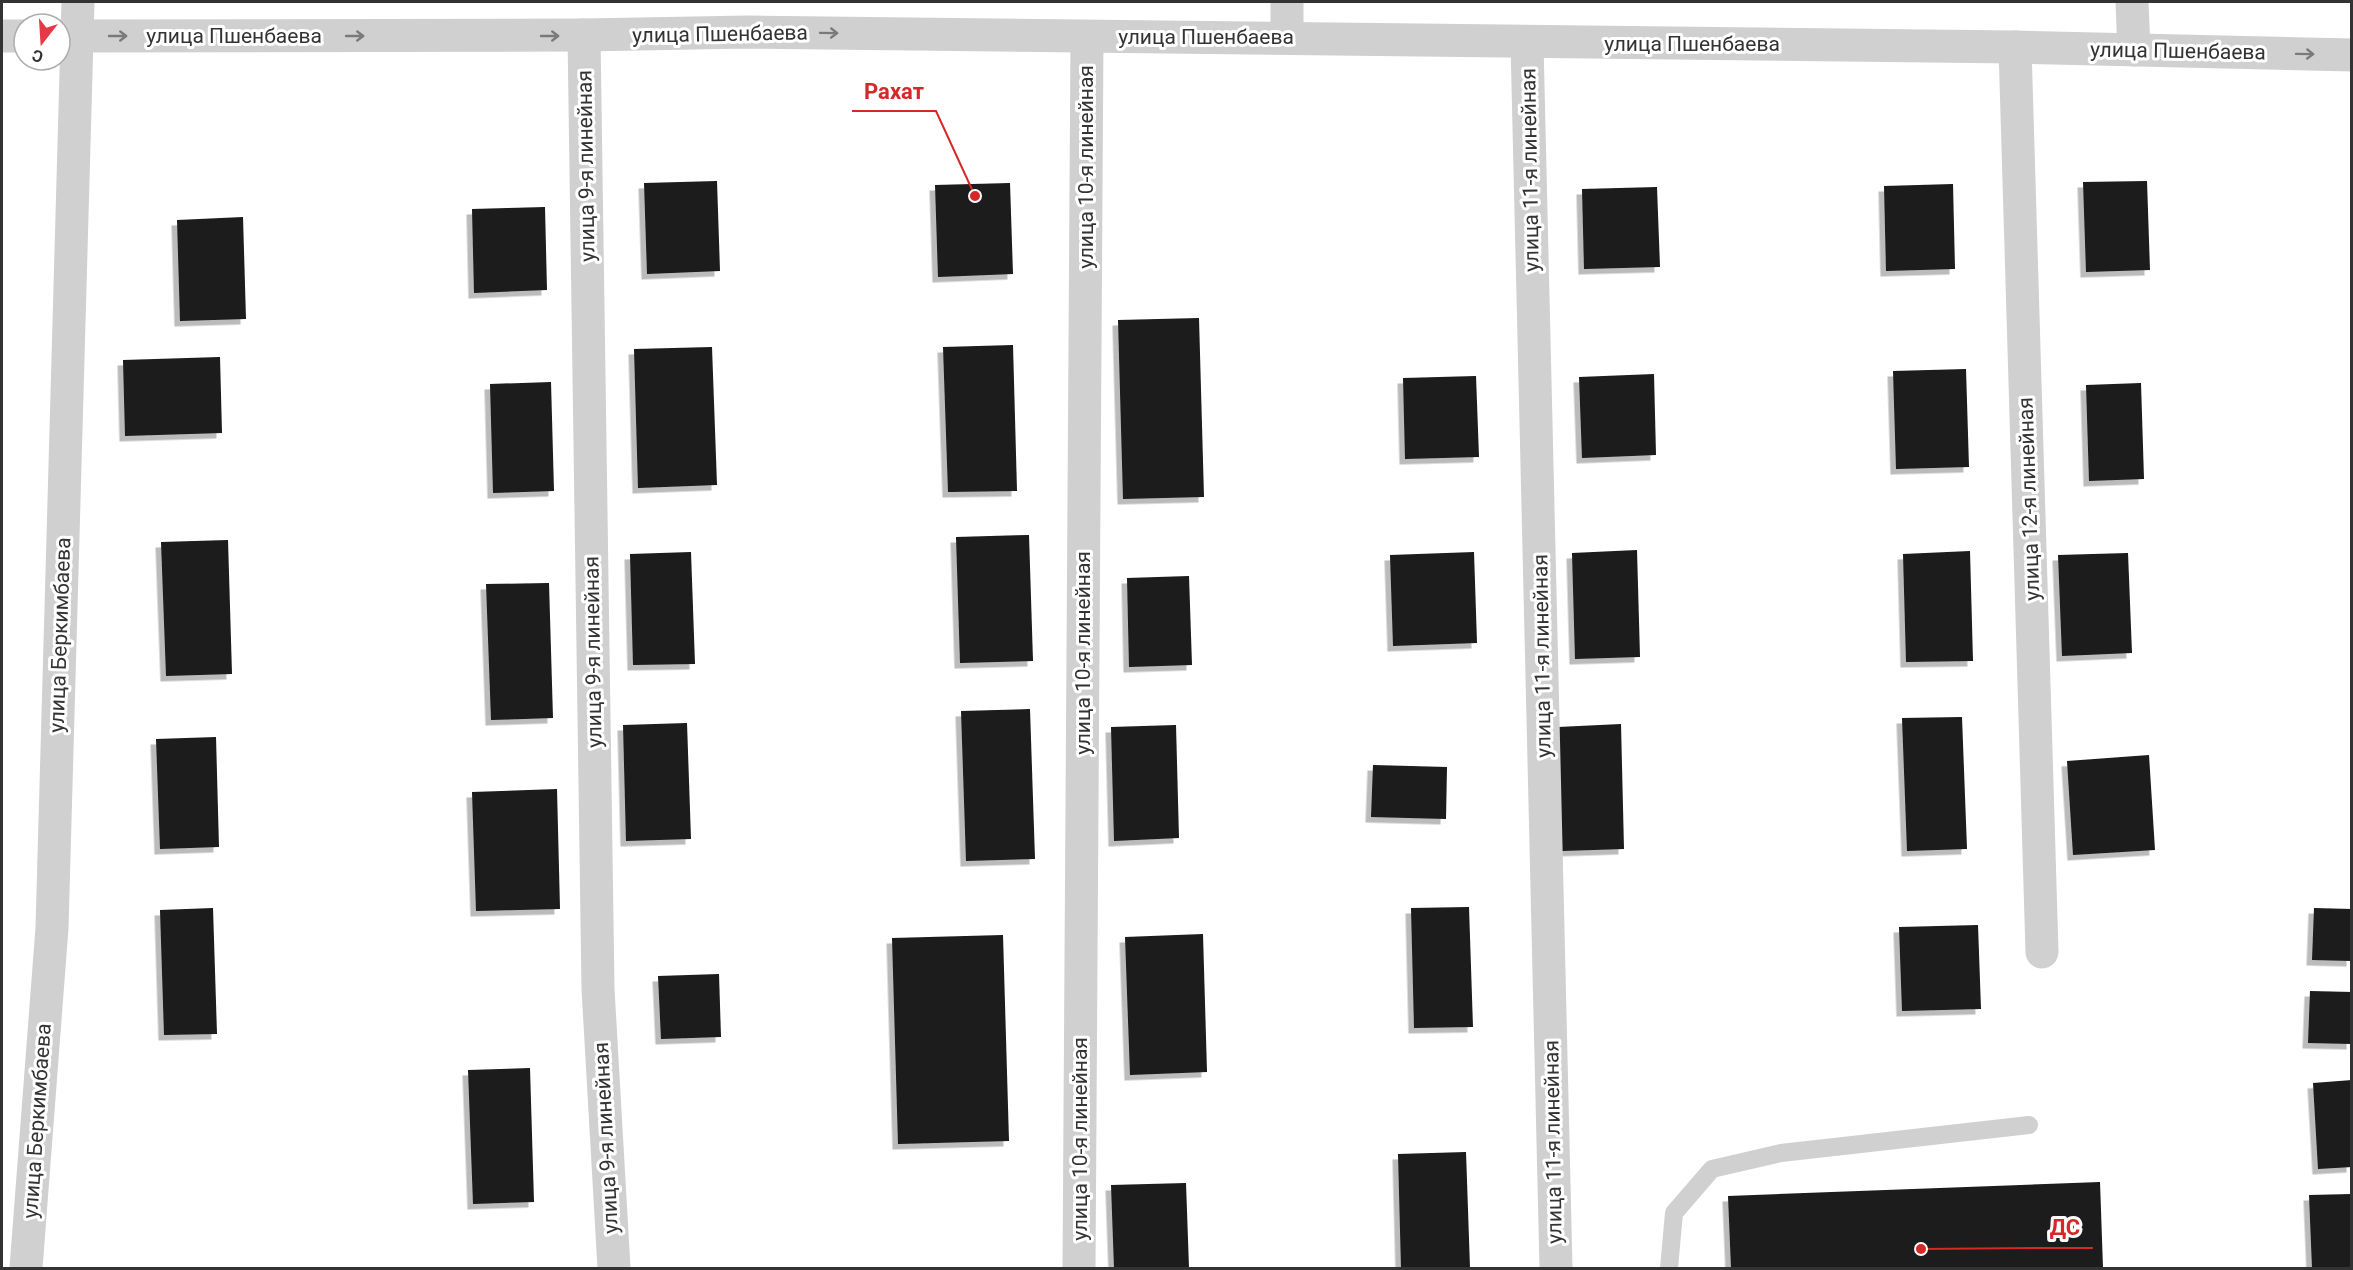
<svg xmlns="http://www.w3.org/2000/svg" width="2353" height="1270" viewBox="0 0 2353 1270" font-family="Roboto,sans-serif">
	<style>
		.building { fill: #1a1a1a; filter: url(#shadow) }
		.lines { fill: none; stroke-linecap: round; stroke-linejoin: round }
		.service { stroke: #d0d0d0; stroke-width: 18 }
		.minor { stroke: #d0d0d0; stroke-width: 33 }
		.tertiary { stroke: #d0d0d0; stroke-width: 33 }
		.oneway { stroke: #7a7a7a }
		.labels { text-anchor: middle; dominant-baseline: central; stroke-width: 6; stroke-linejoin: round; paint-order: stroke }
		.street-label { font-size: 21px; fill: #333; stroke: #fff }
		.leader { fill: none; stroke: #d62828; stroke-width: 2 }
		.callout-dot { fill: #d62828; stroke: #fff; stroke-width: 2 }
		.callout-label { font-size: 22px; text-anchor: middle; font-weight: bold; fill: #d62828; stroke: #fff; stroke-width: 6; stroke-linejoin: round; paint-order: stroke }
	</style>
	<defs>
		<filter id="shadow"><feDropShadow dx="-5.5" dy="5.5" stdDeviation="0" flood-color="#0004"/></filter>
	</defs>
	<rect width="100%" height="100%" fill="#fff"/>
	<path class="building" d="M 717,181 L 720,271 L 647,274 L 644,183 Z
		M 2147,181 L 2150,270 L 2086,272 L 2083,182 Z
		M 1010,183 L 1013,274 L 938,277 L 935,185 Z
		M 1953,184 L 1955,269 L 1886,271 L 1884,186 Z
		M 1657,187 L 1660,267 L 1584,269 L 1582,189 Z
		M 545,207 L 547,290 L 474,293 L 472,209 Z
		M 243,217 L 246,319 L 180,321 L 177,220 Z
		M 1199,318 L 1204,497 L 1123,499 L 1118,320 Z
		M 1013,345 L 1017,491 L 948,492 L 943,347 Z
		M 712,347 L 717,485 L 638,488 L 634,349 Z
		M 220,357 L 222,433 L 125,436 L 123,360 Z
		M 1966,369 L 1969,467 L 1896,469 L 1893,371 Z
		M 1654,374 L 1656,455 L 1582,458 L 1579,377 Z
		M 1476,376 L 1479,457 L 1405,459 L 1403,378 Z
		M 551,382 L 554,491 L 493,493 L 490,384 Z
		M 2141,383 L 2144,479 L 2089,481 L 2086,385 Z
		M 1029,535 L 1033,661 L 960,663 L 956,537 Z
		M 228,540 L 232,674 L 166,676 L 161,542 Z
		M 1637,550 L 1640,657 L 1575,659 L 1572,553 Z
		M 1970,551 L 1973,661 L 1906,662 L 1903,554 Z
		M 691,552 L 695,664 L 633,665 L 630,554 Z
		M 1474,552 L 1477,643 L 1393,646 L 1390,555 Z
		M 2128,553 L 2132,653 L 2062,656 L 2058,555 Z
		M 1189,576 L 1192,665 L 1129,667 L 1127,578 Z
		M 549,583 L 553,718 L 491,720 L 486,584 Z
		M 1030,709 L 1035,859 L 966,861 L 961,711 Z
		M 1962,717 L 1967,849 L 1907,851 L 1902,718 Z
		M 687,723 L 691,839 L 626,841 L 623,725 Z
		M 1621,724 L 1624,849 L 1562,851 L 1558,727 Z
		M 1176,725 L 1179,838 L 1114,841 L 1111,727 Z
		M 216,737 L 219,847 L 160,849 L 156,739 Z
		M 2149,755 L 2155,850 L 2073,855 L 2067,761 Z
		M 1373,765 L 1447,767 L 1446,819 L 1371,817 Z
		M 557,789 L 560,909 L 476,911 L 472,792 Z
		M 1469,907 L 1473,1027 L 1414,1028 L 1411,908 Z
		M 213,908 L 217,1034 L 164,1035 L 160,910 Z
		M 2314,908 L 2352,909 L 2352,961 L 2312,960 Z
		M 1978,925 L 1981,1009 L 1902,1011 L 1899,927 Z
		M 1203,934 L 1207,1072 L 1130,1075 L 1125,937 Z
		M 1003,935 L 1009,1141 L 898,1144 L 892,938 Z
		M 719,974 L 721,1037 L 661,1039 L 658,976 Z
		M 2310,991 L 2352,992 L 2352,1044 L 2308,1043 Z
		M 530,1068 L 534,1202 L 473,1204 L 468,1070 Z
		M 2352,1080 L 2352,1167 L 2318,1169 L 2313,1083 Z
		M 1466,1152 L 1470,1268 L 1401,1268 L 1398,1154 Z
		M 2100,1182 L 2103,1268 L 1731,1268 L 1728,1196 Z
		M 1186,1183 L 1189,1268 L 1114,1268 L 1111,1185 Z
		M 2352,1194 L 2352,1268 L 2312,1268 L 2309,1195 Z"/>
	<g class="lines">
		<path class="service" d="M 1669,1268 L 1674,1213 L 1712,1169 L 1781,1153 L 2029,1125"/>
		<path class="minor" d="M 1287,2 L 1287,38
			M 2132,2 L 2134,50
			M 584,35 L 598,989 L 614,1268
			M 1527,43 L 1556,1268
			M 2015,47 L 2042,952
			M 26,1268 L 52,928 L 78,2
			M 1079,1268 L 1087,37"/>
		<path class="tertiary" d="M 2,36 L 24,36
			M 60,36 L 584,35 L 748,32 L 2015,47 L 2352,55"/>
	</g>
	<defs><path id="oneway-shaft" d="M-6 0H5M1.5-3L5.5 0L1.5 3" fill="none" stroke-width="1.6" stroke-linecap="round" stroke-linejoin="round" transform="scale(1.5)"/></defs>
	<g class="oneway">
		<use href="#oneway-shaft" transform="translate(829 33) rotate(1)"/>
		<use href="#oneway-shaft" transform="translate(118 36)"/>
		<use href="#oneway-shaft" transform="translate(355 36)"/>
		<use href="#oneway-shaft" transform="translate(550 36)"/>
		<use href="#oneway-shaft" transform="translate(2305 54) rotate(1)"/>
	</g>
	<g class="labels">
		<g class="street-label">
			<text transform="translate(720 34) rotate(-1)">улица Пшенбаева</text>
			<text x="234" y="36">улица Пшенбаева</text>
			<text x="1206" y="37">улица Пшенбаева</text>
			<text x="1692" y="44">улица Пшенбаева</text>
			<text transform="translate(2178 51) rotate(1)">улица Пшенбаева</text>
			<text transform="translate(586 166) rotate(-91)">улица 9-я линейная</text>
			<text transform="translate(1086 167) rotate(-90)">улица 10-я линейная</text>
			<text transform="translate(1530 170) rotate(-91)">улица 11-я линейная</text>
			<text transform="translate(2029 499) rotate(-92)">улица 12-я линейная</text>
			<text transform="translate(60 635) rotate(-88)">улица Беркимбаева</text>
			<text transform="translate(593 652) rotate(-91)">улица 9-я линейная</text>
			<text transform="translate(1083 653) rotate(-90)">улица 10-я линейная</text>
			<text transform="translate(1542 656) rotate(-91)">улица 11-я линейная</text>
			<text transform="translate(37 1121) rotate(-86)">улица Беркимбаева</text>
			<text transform="translate(606 1138) rotate(-93)">улица 9-я линейная</text>
			<text transform="translate(1080 1139) rotate(-90)">улица 10-я линейная</text>
			<text transform="translate(1553 1142) rotate(-91)">улица 11-я линейная</text>
		</g>
	</g>
	<path class="leader" d="M975 196L936 111H852M1921 1249L2038 1248H2093"/>
	<g class="callout-dot">
		<circle cx="975" cy="196" r="6"/>
		<circle cx="1921" cy="1249" r="6"/>
	</g>
	<g class="callout-label">
		<text x="894" y="99">Рахат</text>
		<text x="2065" y="1235">ДС</text>
	</g>
	<rect width="2353" height="1270" fill="none" stroke="#333333" stroke-width="6"/>
	<g transform="translate(42 42) rotate(197)"><circle r="28" fill="#ffffff" stroke="#adadad" stroke-width="1.5"/>
	<path d="M0-4.5L10 22L0 15L-10 22Z" fill="#e63946"/>
	<text y="-9" font-size="16" font-weight="bold" text-anchor="middle" fill="#333333">С</text>
	</g>
</svg>
